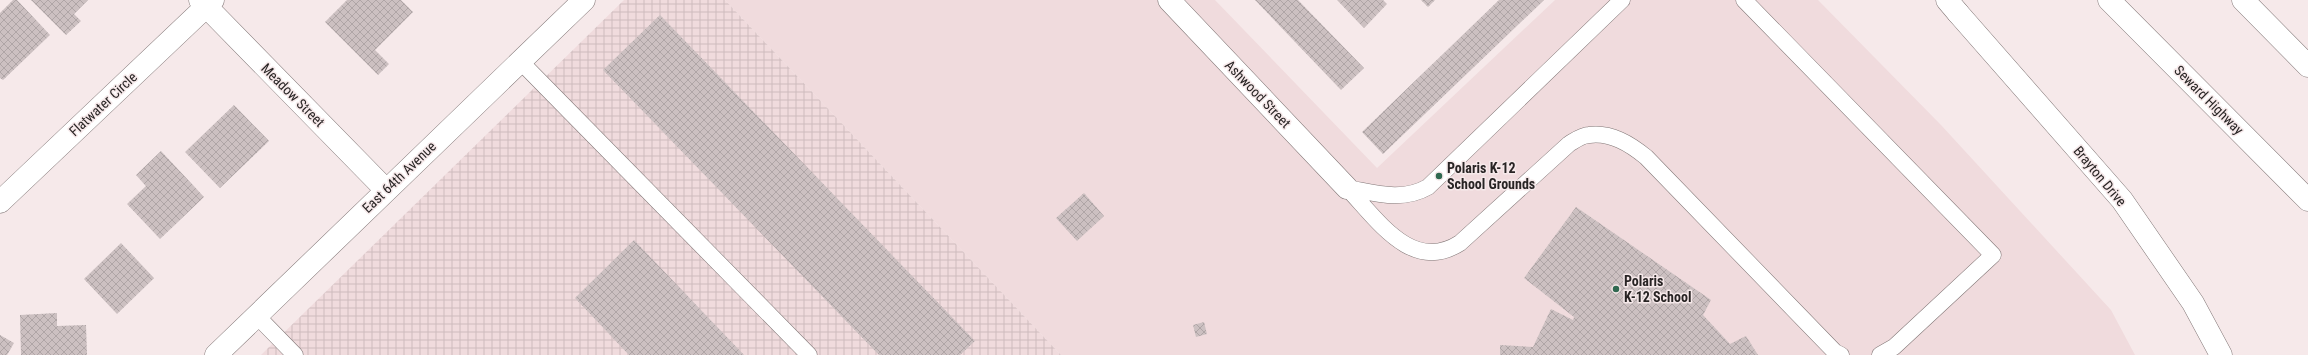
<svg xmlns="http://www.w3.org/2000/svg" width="2308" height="355" viewBox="0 0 2308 355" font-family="'Roboto Condensed',sans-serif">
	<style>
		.built { fill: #f0dbdd }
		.industrial { fill: url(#industrial-grid) }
		.building { fill: url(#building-cross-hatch) }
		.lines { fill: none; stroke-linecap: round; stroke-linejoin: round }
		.lane-casing { stroke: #827777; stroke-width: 17 }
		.street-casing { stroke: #827777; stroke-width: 23 }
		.primary-casing { stroke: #827777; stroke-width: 23 }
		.highway-casing { stroke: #827777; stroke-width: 23 }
		.lane { stroke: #fff; stroke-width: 16 }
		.street { stroke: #fff; stroke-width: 22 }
		.primary { stroke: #fff; stroke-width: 22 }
		.highway { stroke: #fff; stroke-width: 22 }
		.poi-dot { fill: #306850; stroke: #f6e9ea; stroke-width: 1.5 }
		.labels { text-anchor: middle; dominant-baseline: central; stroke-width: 3; stroke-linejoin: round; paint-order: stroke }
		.street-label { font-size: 14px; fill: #282424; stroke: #f6e9ea }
		.poi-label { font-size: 14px; font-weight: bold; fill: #282424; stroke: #f6e9ea; text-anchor: start }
	</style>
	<defs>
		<pattern id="industrial-grid" width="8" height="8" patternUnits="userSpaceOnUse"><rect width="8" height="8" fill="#f0dbdd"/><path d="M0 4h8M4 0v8" fill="none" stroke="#cebcbe"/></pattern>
		<pattern id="building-cross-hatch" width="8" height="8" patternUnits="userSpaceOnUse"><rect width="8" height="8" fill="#ccc0c1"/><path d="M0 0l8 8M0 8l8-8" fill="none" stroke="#afa5a6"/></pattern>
	</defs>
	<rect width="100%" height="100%" fill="#f6e9ea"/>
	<path class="built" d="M 725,0 L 1215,0 L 1377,168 L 1555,0 L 1818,0 L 1941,125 L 2111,310 L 2135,355 L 1061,355 Z"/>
	<path class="industrial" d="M 624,0 L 725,0 L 1061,355 L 261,355 Z"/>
	<path class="building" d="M 13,0 L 17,0 L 50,35 L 3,80 L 0,78 L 0,13 Z
		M 31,0 L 88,0 L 74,14 L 81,21 L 66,35 Z
		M 347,0 L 401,0 L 413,12 L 375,50 L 389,64 L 378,75 L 325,22 Z
		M 1255,0 L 1298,0 L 1364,68 L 1341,90 Z
		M 1337,0 L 1383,0 L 1387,4 L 1364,28 Z
		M 1421,0 L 1435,0 L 1428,7 Z
		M 1499,0 L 1544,0 L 1383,154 L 1362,132 Z
		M 660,15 L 975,341 L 960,355 L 879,355 L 603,70 Z
		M 234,105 L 269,141 L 220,188 L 185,152 Z
		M 161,151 L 204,197 L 160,239 L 127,204 L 146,186 L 136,175 Z
		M 1084,193 L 1104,216 L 1077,241 L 1056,218 Z
		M 1576,207 L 1711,300 L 1703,315 L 1730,344 L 1746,336 L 1758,355 L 1500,355 L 1500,345 L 1533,347 L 1551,309 L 1573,320 L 1574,317 L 1524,278 Z
		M 634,240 L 744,355 L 629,355 L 575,298 Z
		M 121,243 L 154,278 L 117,314 L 84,279 Z
		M 57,313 L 57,326 L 86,325 L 87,355 L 21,355 L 20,315 Z
		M 1204,322 L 1207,334 L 1196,337 L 1193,325 Z
		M 0,335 L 14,343 L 7,355 L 0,355 Z"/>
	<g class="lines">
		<defs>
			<path id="lane" d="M 1744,0 L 1993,255 L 1894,347 L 1880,355
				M 520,61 L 809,355
				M 1347,188 C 1377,219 1412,274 1460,243 L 1569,144 C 1574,141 1582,135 1589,135 C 1611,132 1630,144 1646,157 L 1835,352 L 1841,355
				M 1347,188 C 1375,193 1402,202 1428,187 L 1622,0
				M 257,316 L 295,355"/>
			<path id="street" d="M 200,0 L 386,190
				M 1169,0 L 1347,188
				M 0,202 L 213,0
				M 216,355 L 584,0"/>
			<path id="primary" d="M 1958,13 L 2122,200 L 2193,303 L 2221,355"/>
			<path id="highway" d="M 1947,0 L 1958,13
				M 2109,0 L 2308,200
				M 2243,0 L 2308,66"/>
		</defs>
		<use href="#lane" class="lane-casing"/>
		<use href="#street" class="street-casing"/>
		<use href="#primary" class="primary-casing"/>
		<use href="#highway" class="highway-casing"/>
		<use href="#lane" class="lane"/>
		<use href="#street" class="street"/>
		<use href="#primary" class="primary"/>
		<use href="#highway" class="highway"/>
	</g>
	<g class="poi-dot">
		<circle cx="1439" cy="176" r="4"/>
		<circle cx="1616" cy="289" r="4"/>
	</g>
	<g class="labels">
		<g class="street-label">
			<text transform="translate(1258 94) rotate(46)">Ashwood Street</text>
			<text transform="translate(293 95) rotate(45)">Meadow Street</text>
			<text transform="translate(2209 100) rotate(45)">Seward Highway</text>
			<text transform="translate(103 104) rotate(-43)">Flatwater Circle</text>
			<text transform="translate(2100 176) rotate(50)">Brayton Drive</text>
			<text transform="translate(399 177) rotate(-44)">East 64th Avenue</text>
		</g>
		<g class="poi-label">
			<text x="1447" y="168">Polaris K-12<tspan x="1447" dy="16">School Grounds</tspan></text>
			<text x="1624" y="281">Polaris<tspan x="1624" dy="16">K-12 School</tspan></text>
		</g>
	</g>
</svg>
